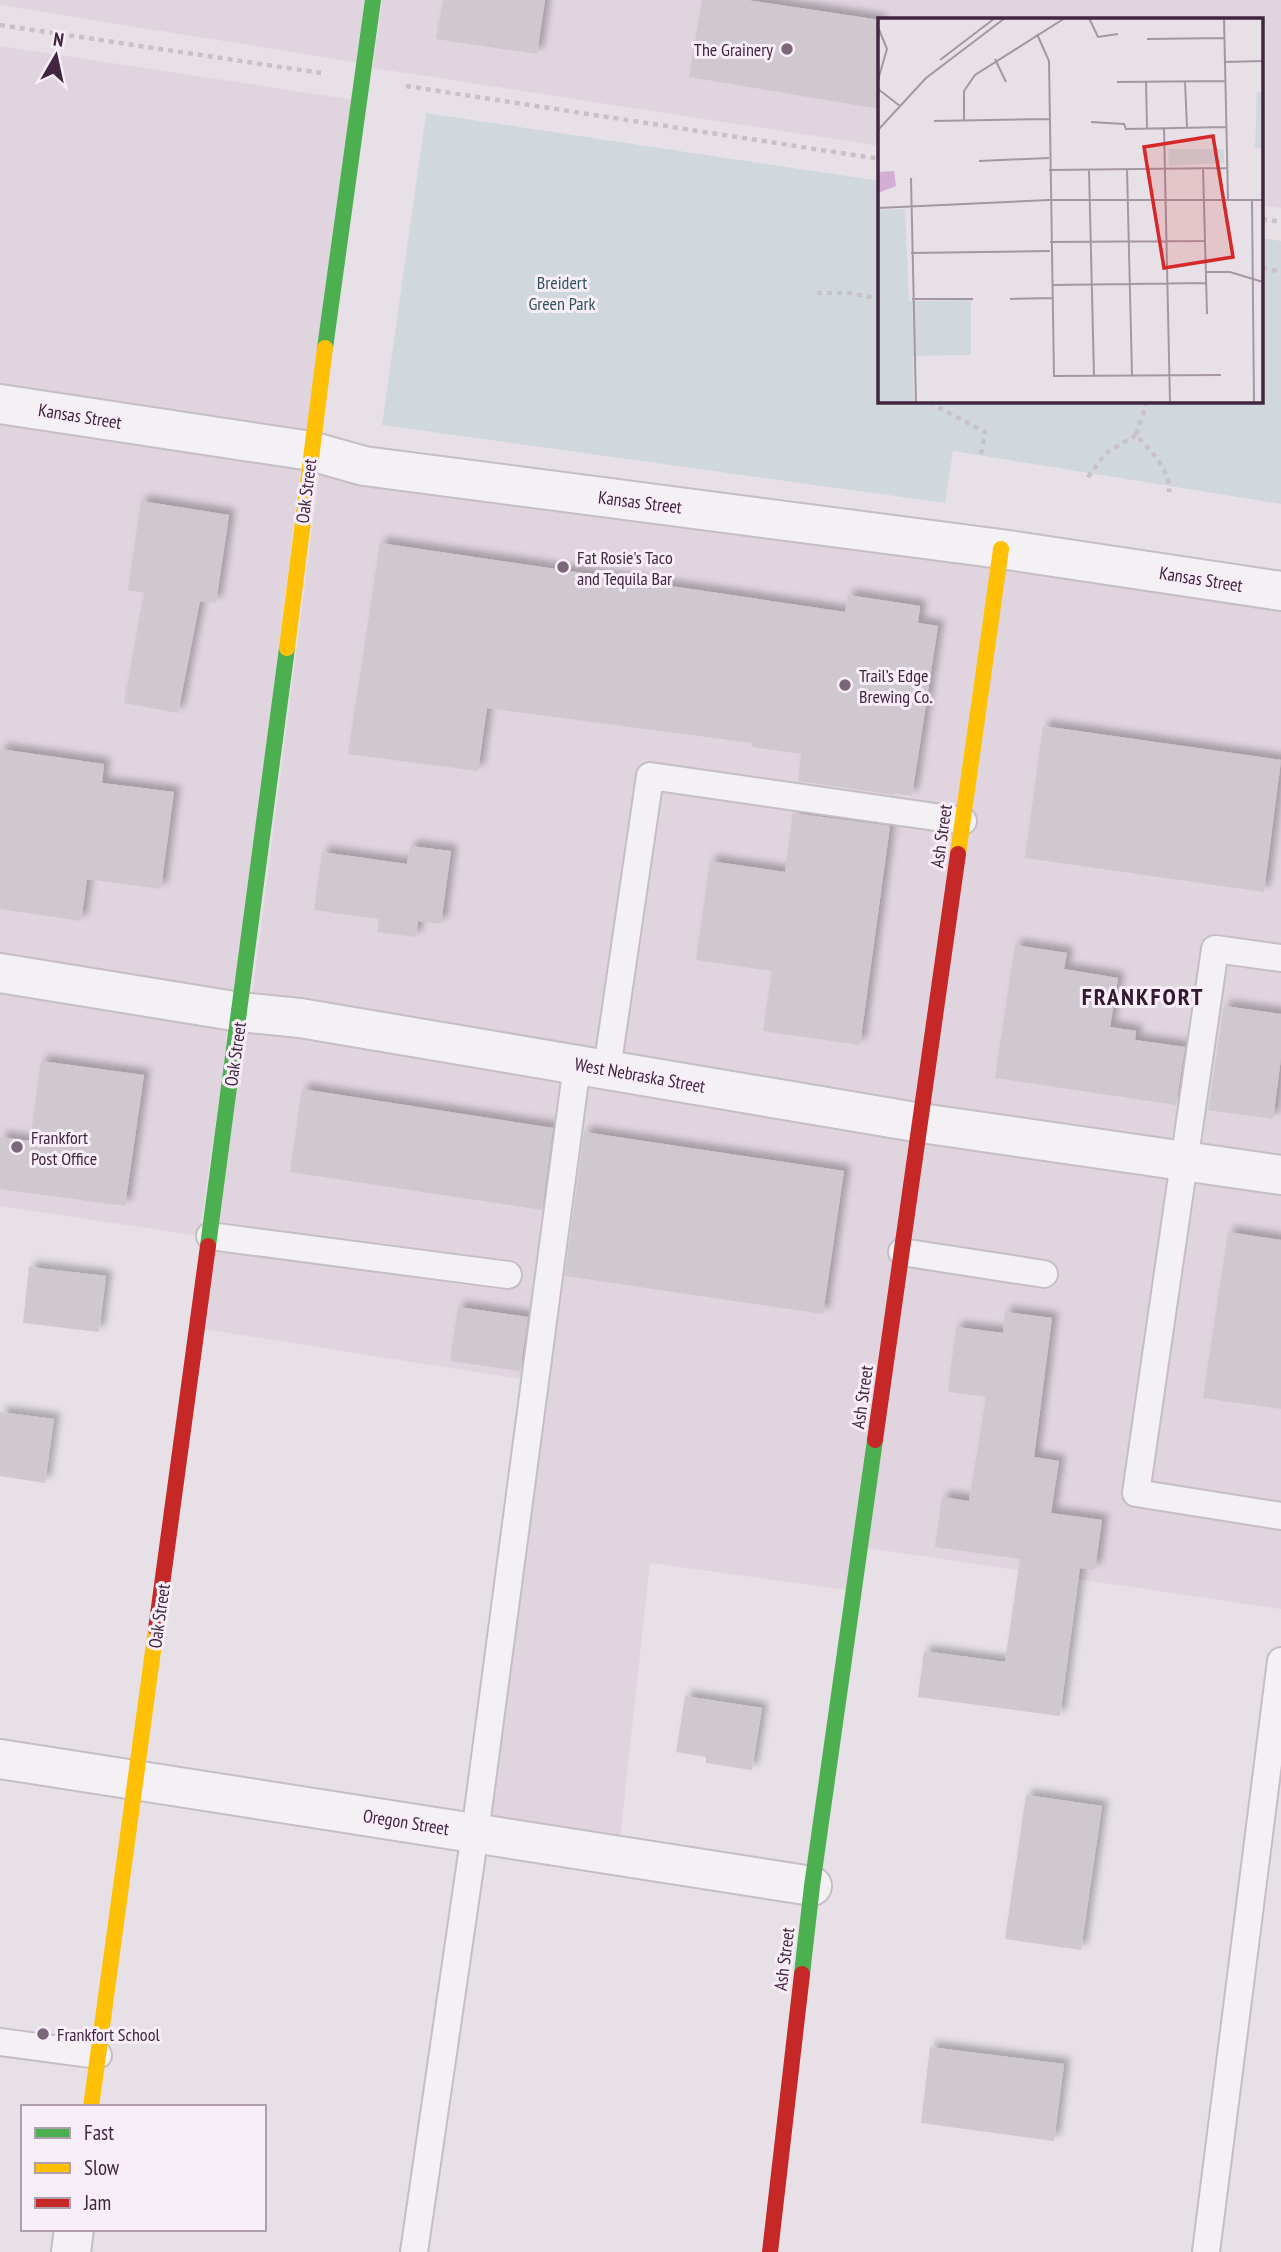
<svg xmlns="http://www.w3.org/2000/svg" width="1281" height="2252" viewBox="0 0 1281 2252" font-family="'PT Sans Narrow',sans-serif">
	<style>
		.built { fill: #e0d4df }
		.green { fill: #d1d8dd }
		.building { fill: #cfc9cf; filter: url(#shadow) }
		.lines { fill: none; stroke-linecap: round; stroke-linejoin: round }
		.lane-casing { stroke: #c5bec4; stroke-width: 30 }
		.street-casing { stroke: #c5bec4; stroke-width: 42 }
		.path { stroke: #c8c2c8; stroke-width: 4.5; stroke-dasharray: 5 5; stroke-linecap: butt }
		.lane { stroke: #f3f1f3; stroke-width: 26 }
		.street { stroke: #f3f1f3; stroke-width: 38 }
		.fast { stroke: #4caf50; stroke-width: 16 }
		.slow { stroke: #ffc107; stroke-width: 16 }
		.jam { stroke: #c62828; stroke-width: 16 }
		.poi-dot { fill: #7c677a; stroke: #f7eef7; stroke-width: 2.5 }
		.labels { text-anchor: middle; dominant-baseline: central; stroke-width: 6; stroke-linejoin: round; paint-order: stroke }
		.poi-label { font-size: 18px; fill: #422640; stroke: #f7eef7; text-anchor: start }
		.park-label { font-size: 18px; fill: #33545f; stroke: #f7eef7 }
		.street-label { font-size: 18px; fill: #422640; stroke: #f7eef7 }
		.district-label { font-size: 24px; font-weight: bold; letter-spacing: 2px; fill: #321930; stroke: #f7eef7 }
		.inset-road { fill: none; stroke: #a596a4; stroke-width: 2 }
		.view { fill: #d62828; fill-opacity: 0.15; stroke: #d62828; stroke-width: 3.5 }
		.inset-edge { fill: none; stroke: #422640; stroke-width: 3.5 }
	</style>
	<defs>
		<filter id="shadow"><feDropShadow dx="6" dy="-6" stdDeviation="3.5" flood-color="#0004"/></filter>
	</defs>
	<rect width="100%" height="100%" fill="#e7e1e7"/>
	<path class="built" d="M 0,0 L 368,0 L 359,63 L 0,5 Z
		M 382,0 L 1281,0 L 1281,208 L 1262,205 L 1262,19 L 880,19 L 880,146 L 373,68 Z
		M 0,46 L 354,100 L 305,443 L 0,396 Z
		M 0,412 L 302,456 L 235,1005 L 0,968 Z
		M 321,459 L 1281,605 L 1281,1164 L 251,1004 Z
		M 0,982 L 231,1019 L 199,1236 L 0,1206 Z
		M 245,1022 L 911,1129 L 847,1590 L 650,1563 L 619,1848 L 467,1823 L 525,1380 L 204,1329 Z
		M 926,1131 L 1281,1183 L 1281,1609 L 867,1548 Z"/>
	<path class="green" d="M 426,113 L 880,181 L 880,401 L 1262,401 L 1262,238 L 1281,241 L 1281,504 L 953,451 L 945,503 L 382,425 Z"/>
	<path class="building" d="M 443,0 L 545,0 L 537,54 L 436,39 Z
		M 702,0 L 747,0 L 880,20 L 880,109 L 689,77 Z
		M 141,501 L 229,515 L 216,603 L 200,601 L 178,713 L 124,703 L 144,593 L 128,590 Z
		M 380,543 L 845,612 L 848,595 L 920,606 L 918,623 L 938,626 L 912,796 L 894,793 L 894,795 L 798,781 L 801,754 L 752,747 L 752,743 L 487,708 L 478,771 L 348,754 Z
		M 1043,726 L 1281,760 L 1264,892 L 1025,858 Z
		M 0,749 L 104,764 L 102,783 L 174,792 L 161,889 L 87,879 L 81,921 L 0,909 Z
		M 793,813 L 890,826 L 860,1045 L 763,1031 L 772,971 L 696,960 L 710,861 L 785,872 Z
		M 410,846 L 451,851 L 441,924 L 418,921 L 416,937 L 377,932 L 379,919 L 314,910 L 322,852 L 407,864 Z
		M 1015,945 L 1067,953 L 1064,969 L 1118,978 L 1110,1027 L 1136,1031 L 1135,1040 L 1185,1047 L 1176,1105 L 995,1078 Z
		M 1224,1006 L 1281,1014 L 1281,1058 L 1273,1119 L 1208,1110 Z
		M 41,1061 L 144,1075 L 125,1206 L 0,1189 L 0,1137 L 30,1141 Z
		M 302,1089 L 553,1128 L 542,1210 L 290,1172 Z
		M 584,1132 L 844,1171 L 823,1314 L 565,1276 Z
		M 1228,1232 L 1281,1240 L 1281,1409 L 1203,1398 Z
		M 29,1267 L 106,1276 L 99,1332 L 23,1323 Z
		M 458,1307 L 528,1317 L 520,1371 L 450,1361 Z
		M 1005,1312 L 1052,1318 L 1034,1457 L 1059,1461 L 1051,1513 L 1102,1520 L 1095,1570 L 1080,1568 L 1060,1716 L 918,1697 L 924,1651 L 1005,1662 L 1020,1559 L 935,1547 L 942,1497 L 969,1501 L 986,1397 L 948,1392 L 956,1327 L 1003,1333 Z
		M 0,1412 L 54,1419 L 45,1483 L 0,1476 Z
		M 685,1696 L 762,1708 L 752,1770 L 706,1763 L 706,1757 L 676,1752 Z
		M 1026,1795 L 1102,1806 L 1081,1950 L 1005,1939 Z
		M 930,2047 L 1064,2064 L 1054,2141 L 921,2123 Z"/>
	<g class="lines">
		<defs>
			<path id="lane" d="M 1281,958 L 1215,949 L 1136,1493 L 1281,1516
				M 607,1069 L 650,776 L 963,821
				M 210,1236 L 508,1275
				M 902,1252 L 1044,1274
				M 0,2042 L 98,2055
				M 414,2252 L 475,1833 L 577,1065
				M 1206,2252 L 1281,1661"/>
			<path id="street" d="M 0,404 L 311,451 L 364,466 L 1001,549 L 1281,591
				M 0,973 L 240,1012 L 300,1018 L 921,1123 L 1281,1175
				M 0,1759 L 812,1886
				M 71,2252 L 74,2229"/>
		</defs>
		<use href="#lane" class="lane-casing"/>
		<use href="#street" class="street-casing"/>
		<path class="path" d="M 0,25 L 321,73
			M 406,86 L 880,159
			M 1262,219 L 1281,222
			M 1262,268 L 1281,272
			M 817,293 L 850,293 L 880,299
			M 931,401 L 934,405 L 985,432 L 981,455
			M 1147,401 L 1136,435 C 1151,451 1170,469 1169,492
			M 1088,477 L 1106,453 L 1136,435"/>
		<use href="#lane" class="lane"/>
		<use href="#street" class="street"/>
		<path class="fast" d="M 325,348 L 373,0
			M 208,1246 L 287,648
			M 802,1974 L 812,1886 L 875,1440"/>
		<path class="slow" d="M 287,648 L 325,348
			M 958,854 L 1001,549
			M 91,2107 L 156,1629"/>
		<path class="jam" d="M 875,1440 L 958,854
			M 156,1629 L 208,1246
			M 770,2252 L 802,1974"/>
	</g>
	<g class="poi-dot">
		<circle cx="787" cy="49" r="7"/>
		<circle cx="563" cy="567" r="7"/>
		<circle cx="845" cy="685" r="7"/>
		<circle cx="17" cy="1147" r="7"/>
		<circle cx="43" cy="2034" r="7"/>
	</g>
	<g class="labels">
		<g class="poi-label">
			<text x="773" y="49" text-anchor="end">The Grainery</text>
			<text x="577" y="557">Fat Rosie's Taco<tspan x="577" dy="21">and Tequila Bar</tspan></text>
			<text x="859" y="675">Trail’s Edge<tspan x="859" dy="21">Brewing Co.</tspan></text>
			<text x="31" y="1137">Frankfort<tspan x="31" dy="21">Post Office</tspan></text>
			<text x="57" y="2034">Frankfort School</text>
		</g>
		<g class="park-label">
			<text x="562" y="282">Breidert<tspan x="562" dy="21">Green Park</tspan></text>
		</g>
		<g class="street-label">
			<text transform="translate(80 416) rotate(9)">Kansas Street</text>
			<text transform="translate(306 491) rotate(-83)">Oak Street</text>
			<text transform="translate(640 502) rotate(7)">Kansas Street</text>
			<text transform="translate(1201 579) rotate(9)">Kansas Street</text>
			<text transform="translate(941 836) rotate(-82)">Ash Street</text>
			<text transform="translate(235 1054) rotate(-82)">Oak Street</text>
			<text transform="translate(640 1075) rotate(10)">West Nebraska Street</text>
			<text transform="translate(862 1397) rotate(-82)">Ash Street</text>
			<text transform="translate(159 1616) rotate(-82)">Oak Street</text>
			<text transform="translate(406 1822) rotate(9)">Oregon Street</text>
			<text transform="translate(784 1959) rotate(-83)">Ash Street</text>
		</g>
		<g class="district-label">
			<text x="1143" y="996">FRANKFORT</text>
		</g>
	</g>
	<g transform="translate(878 18)">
		<rect width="385" height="385" fill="#e7e1e7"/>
		<path d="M 379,74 L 385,74 L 385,130 L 377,130 ZM 290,131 L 346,131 L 346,145 L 291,148 ZM 27,191 L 31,283 L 93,282 L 93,337 L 35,338 L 36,385 L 0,385 L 0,192 Z" fill="#d1d8dd"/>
		<path d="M 16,153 L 18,168 L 0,175 L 0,154 Z" fill="#d3add4"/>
		<path class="inset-road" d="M 211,0 L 220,19 L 240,16M 346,0 L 350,181M 0,9 L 9,31 L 0,62M 159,16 L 171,43 L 176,358 L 343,357M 269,21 L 347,20M 117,41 L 128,64M 62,42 L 117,0M 347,44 L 385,43M 268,63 L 269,110M 307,63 L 309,110M 239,64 L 347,63M 0,71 L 22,88M 56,103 L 172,101M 86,103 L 86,73 L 97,57 L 187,0M 213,104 L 246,106 L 248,111 L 349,109M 286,110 L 292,385M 0,112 L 48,60 L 127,0M 101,143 L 171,140M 325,150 L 329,296M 249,151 L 254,357M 171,152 L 349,150M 211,152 L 216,358M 33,160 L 38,385M 374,182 L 376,385M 0,190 L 171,182 L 385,182M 172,224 L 326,223M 33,235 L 172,233M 327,254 L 352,254 L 385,264M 174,267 L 328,265M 34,281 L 95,281M 132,281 L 174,280"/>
		<path class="view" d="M 335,118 L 355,239 L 286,250 L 266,129 Z"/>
		<rect width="385" height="385" class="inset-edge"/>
	</g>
	<rect x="21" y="2105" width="245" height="126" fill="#f7eef7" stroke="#af9eae" stroke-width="2"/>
	<rect x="35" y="2128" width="35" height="10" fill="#4caf50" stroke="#af9eae" stroke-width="2"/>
	<text x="84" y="2140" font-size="21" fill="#422640">Fast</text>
	<rect x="35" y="2163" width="35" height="10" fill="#ffc107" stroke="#af9eae" stroke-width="2"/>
	<text x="84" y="2175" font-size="21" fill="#422640">Slow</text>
	<rect x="35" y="2198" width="35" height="10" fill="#c62828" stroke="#af9eae" stroke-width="2"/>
	<text x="84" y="2210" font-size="21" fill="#422640">Jam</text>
	<g transform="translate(56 56) rotate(9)" stroke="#f7eef7" stroke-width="5" paint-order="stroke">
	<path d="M0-5L12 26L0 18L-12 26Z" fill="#422640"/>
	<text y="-10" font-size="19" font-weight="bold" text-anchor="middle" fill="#422640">N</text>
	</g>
</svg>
